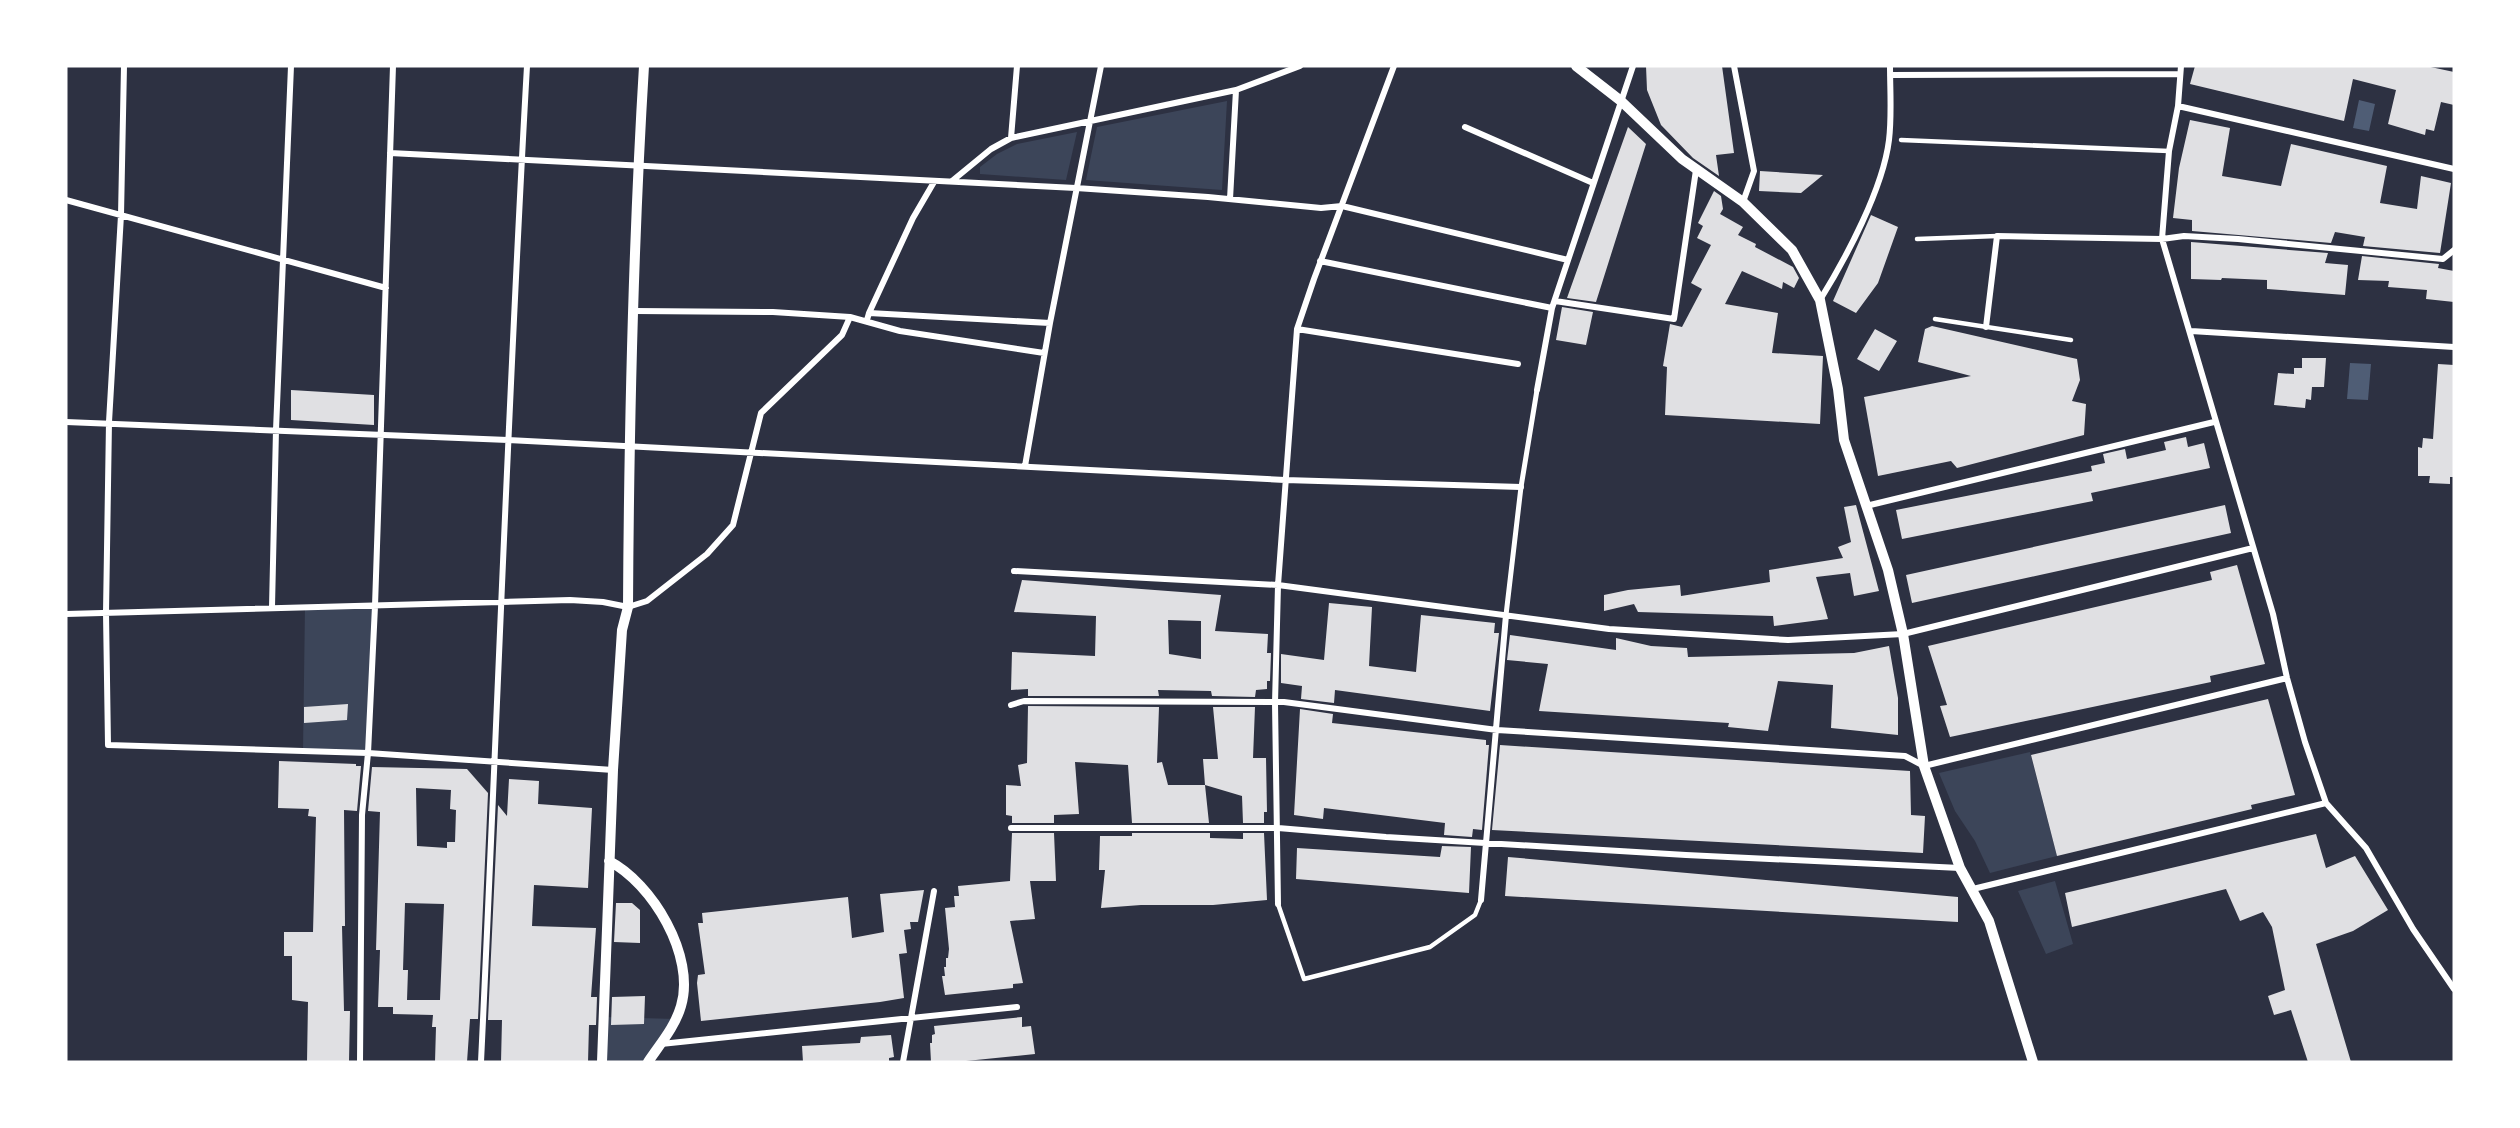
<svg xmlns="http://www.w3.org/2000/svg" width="2520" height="1128" viewBox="0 0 2520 1128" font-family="'Work Sans',sans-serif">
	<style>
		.green { fill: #3c4559 }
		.water { fill: #4f5d75 }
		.building { fill: #e0e0e3; fill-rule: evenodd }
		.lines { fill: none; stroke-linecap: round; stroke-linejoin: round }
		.service { stroke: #fff; stroke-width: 4.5 }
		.pedestrian { stroke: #fff; stroke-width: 5 }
		.minor { stroke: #fff; stroke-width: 6 }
		.tertiary { stroke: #fff; stroke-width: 10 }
	</style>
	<rect width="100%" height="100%" fill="#2d3142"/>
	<path class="green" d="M 1227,101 L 1222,190 L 1086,180 L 1097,127 Z
		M 1077,132 L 1066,180 L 980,174 L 980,167 L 997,154 L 1017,144 Z
		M 305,606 L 375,606 L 368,753 L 303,751 Z
		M 2030,752 L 2057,856 L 1990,873 L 1975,841 L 1955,811 L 1939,773 Z
		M 2055,881 L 2073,944 L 2046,954 L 2018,891 Z
		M 603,1017 L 676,1019 L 648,1062 L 602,1062 Z"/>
	<path class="water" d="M 2359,100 L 2375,104 L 2369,131 L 2353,128 Z
		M 2350,363 L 2371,364 L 2368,400 L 2347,399 Z"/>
	<path class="building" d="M 1646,66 L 1722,66 L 1734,153 L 1716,155 L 1719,176 L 1693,158 L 1661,125 L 1647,90 Z
		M 2195,66 L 2426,66 L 2454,72 L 2454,105 L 2441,102 L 2434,131 L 2426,129 L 2425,135 L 2388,124 L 2396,90 L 2353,79 L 2344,121 L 2190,84 Z
		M 2190,120 L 2230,128 L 2222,176 L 2281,186 L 2291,144 L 2387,166 L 2380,203 L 2417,209 L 2421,176 L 2451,183 L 2440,253 L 2363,246 L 2365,237 L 2335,232 L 2331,243 L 2192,231 L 2192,220 L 2173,218 L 2179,168 Z
		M 1628,127 L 1646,144 L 1596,302 L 1567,298 Z
		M 1760,171 L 1823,175 L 1801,193 L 1759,191 Z
		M 1714,191 L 1721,196 L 1723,209 L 1720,214 L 1743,227 L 1738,235 L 1756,244 L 1755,247 L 1793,267 L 1799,278 L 1794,288 L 1783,282 L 1782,289 L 1742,271 L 1725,304 L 1778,313 L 1772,353 L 1823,356 L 1820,424 L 1665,415 L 1667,367 L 1663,366 L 1670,324 L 1682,327 L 1702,289 L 1691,283 L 1711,245 L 1697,238 L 1703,226 L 1698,223 Z
		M 1871,215 L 1898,227 L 1878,283 L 1856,313 L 1833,301 Z
		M 2191,242 L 2328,253 L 2325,263 L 2348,265 L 2345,295 L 2267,289 L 2267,280 L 2222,278 L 2221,280 L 2191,279 Z
		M 2362,256 L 2439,264 L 2438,268 L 2454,271 L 2454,302 L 2426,299 L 2427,290 L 2388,287 L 2389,281 L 2358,280 Z
		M 1562,307 L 1593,312 L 1586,345 L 1556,340 Z
		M 1932,326 L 2077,359 L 2080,380 L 2072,401 L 2086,404 L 2084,435 L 1957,468 L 1951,461 L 1878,476 L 1864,397 L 1971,376 L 1918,362 L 1925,329 Z
		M 1875,329 L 1897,341 L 1879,371 L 1857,359 Z
		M 2302,358 L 2326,358 L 2324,387 L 2312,387 L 2311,400 L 2306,399 L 2305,408 L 2274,405 L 2278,373 L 2294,374 L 2294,368 L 2302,368 Z
		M 2438,364 L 2454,365 L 2454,477 L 2450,477 L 2450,484 L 2429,483 L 2430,476 L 2418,476 L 2418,447 L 2422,448 L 2423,438 L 2433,439 Z
		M 291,390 L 374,395 L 374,425 L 291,420 Z
		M 2186,437 L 2188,447 L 2204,443 L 2210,468 L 2091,493 L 2093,501 L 1902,539 L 1896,510 L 2092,471 L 2091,466 L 2105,463 L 2103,454 L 2125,449 L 2127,459 L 2166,450 L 2164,442 Z
		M 1856,505 L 1879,591 L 1854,596 L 1850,573 L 1816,577 L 1828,619 L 1774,626 L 1773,616 L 1638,612 L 1634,604 L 1604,611 L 1604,595 L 1628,590 L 1680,585 L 1681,596 L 1770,582 L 1769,570 L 1843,558 L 1838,547 L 1851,542 L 1844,507 Z
		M 2225,505 L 2231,533 L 1912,603 L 1906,575 Z
		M 2237,565 L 2265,664 L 2210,676 L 2211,682 L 1950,737 L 1940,706 L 1947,705 L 1928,646 L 2212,580 L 2210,572 Z
		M 1022,580 L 1221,595 L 1215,631 L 1268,634 L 1267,653 L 1271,653 L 1270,681 L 1267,681 L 1267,689 L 1256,690 L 1255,697 L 1212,696 L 1211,691 L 1158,690 L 1159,696 L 1028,696 L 1028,689 L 1011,690 L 1012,652 L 1095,656 L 1096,616 L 1014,612 ZM 1168,620 L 1201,621 L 1201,659 L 1169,654 Z
		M 1329,603 L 1372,607 L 1369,666 L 1416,672 L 1421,615 L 1495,623 L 1494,633 L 1499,633 L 1490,711 L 1335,690 L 1334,703 L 1301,699 L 1302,686 L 1281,683 L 1281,654 L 1324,660 Z
		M 1510,635 L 1616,650 L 1616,638 L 1651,646 L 1687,648 L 1688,657 L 1854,653 L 1889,646 L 1898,698 L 1898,735 L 1831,728 L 1833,685 L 1778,681 L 1768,731 L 1728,727 L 1729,723 L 1539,711 L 1548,664 L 1507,660 Z
		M 2268,699 L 2295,795 L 2251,805 L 2252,809 L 2057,856 L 2031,755 Z
		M 348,704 L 347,720 L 304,723 L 304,707 Z
		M 1028,706 L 1159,707 L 1157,763 L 1162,762 L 1168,785 L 1205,785 L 1209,823 L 1132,823 L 1128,765 L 1075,762 L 1079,814 L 1054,815 L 1054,823 L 1012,823 L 1012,816 L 1006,815 L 1006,785 L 1021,786 L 1018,765 L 1027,763 Z
		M 1213,707 L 1255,707 L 1253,758 L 1266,758 L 1267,812 L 1264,812 L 1264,823 L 1243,823 L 1242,796 L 1205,785 L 1203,759 L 1218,759 Z
		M 1300,709 L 1333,714 L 1332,723 L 1486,740 L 1486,745 L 1489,745 L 1482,830 L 1473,829 L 1472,837 L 1444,835 L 1445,823 L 1324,808 L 1323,819 L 1294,815 Z
		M 1500,745 L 1910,771 L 1911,815 L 1925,816 L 1923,853 L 1492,830 Z
		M 279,761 L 356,764 L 356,766 L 361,766 L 357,811 L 344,810 L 345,926 L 342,926 L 344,1011 L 350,1011 L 349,1062 L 307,1062 L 308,1002 L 292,1000 L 292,956 L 284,956 L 284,932 L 313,932 L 316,817 L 308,816 L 309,809 L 278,808 Z
		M 372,767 L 467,769 L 488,793 L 478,1019 L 470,1019 L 467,1062 L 435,1062 L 436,1027 L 432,1027 L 433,1015 L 393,1014 L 393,1007 L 378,1007 L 380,950 L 376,950 L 380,812 L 368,811 ZM 416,788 L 451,790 L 450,809 L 456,810 L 455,842 L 447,842 L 447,848 L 417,846 ZM 405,903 L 444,904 L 440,1000 L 407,1000 L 408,970 L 403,970 Z
		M 509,779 L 539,781 L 538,804 L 592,808 L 588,888 L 534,885 L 532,926 L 596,928 L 591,997 L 597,997 L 596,1025 L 589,1025 L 588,1062 L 501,1062 L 502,1020 L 488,1020 L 498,805 L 507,816 Z
		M 1012,833 L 1054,833 L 1056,881 L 1030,881 L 1035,919 L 1010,921 L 1023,983 L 1013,984 L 1013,988 L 945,995 L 942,976 L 945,976 L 944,967 L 946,967 L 946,958 L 948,958 L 949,949 L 945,908 L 955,907 L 954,896 L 959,896 L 958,886 L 1010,881 Z
		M 1132,833 L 1210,833 L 1210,838 L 1243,839 L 1243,833 L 1264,833 L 1267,900 L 1213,905 L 1141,905 L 1101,908 L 1105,870 L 1099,870 L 1100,836 L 1132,836 Z
		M 2316,834 L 2326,868 L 2355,856 L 2388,910 L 2353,931 L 2316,944 L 2351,1062 L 2308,1062 L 2291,1010 L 2274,1015 L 2268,996 L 2285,990 L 2272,927 L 2263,912 L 2240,921 L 2226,889 L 2072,927 L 2065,893 Z
		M 1442,846 L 1471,847 L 1469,893 L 1296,879 L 1297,848 L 1440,857 Z
		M 1508,857 L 1958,897 L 1958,922 L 1505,896 Z
		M 924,890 L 918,922 L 910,922 L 911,929 L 904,930 L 907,953 L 899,954 L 904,998 L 880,1002 L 701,1021 L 697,983 L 698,975 L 705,974 L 698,923 L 703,923 L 702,913 L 848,897 L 852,938 L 884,932 L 880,894 Z
		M 616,903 L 632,903 L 640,910 L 640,943 L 614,942 Z
		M 645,996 L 644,1024 L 611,1025 L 612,997 Z
		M 1022,1017 L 1022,1027 L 1031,1026 L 1035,1054 L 956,1062 L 931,1062 L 930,1043 L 932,1043 L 932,1035 L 935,1034 L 934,1026 Z
		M 891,1035 L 894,1057 L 889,1058 L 889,1062 L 803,1062 L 802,1046 L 860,1043 L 861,1037 Z"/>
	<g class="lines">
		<path class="service" d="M 1901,140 L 2169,151
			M 1917,239 L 1997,236
			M 1935,319 L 2071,340
			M 1278,904 L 1304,979 L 1430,947 L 1475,915 L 1481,900"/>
		<path class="pedestrian" d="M 1506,615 L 1521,487 L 1537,390"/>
		<path class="minor" d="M 124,66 L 121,215 L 109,422 L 106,613 L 108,745 L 368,753 L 613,770
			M 1734,66 L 1754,171 L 1743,202
			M 2181,66 L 2178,106 L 2169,151 L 2162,239 L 2273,614 L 2287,678 L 2305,742 L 2326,803 L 2366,848 L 2413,929 L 2454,989
			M 1890,75 L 2180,74
			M 2178,106 L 2454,169
			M 1465,127 L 1593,183
			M 1011,138 L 1017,66
			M 390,153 L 1076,188 L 1208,197 L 1321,208 L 1342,206 L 1568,260
			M 952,181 L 991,149 L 1011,138 L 1236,90 L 1300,66
			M 1230,199 L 1236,90
			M 66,200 L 386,288
			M 1320,261 L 1552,308
			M 1820,300 C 1846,258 1883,189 1889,140 C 1892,116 1890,90 1890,66
			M 1555,301 L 1674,319 L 1696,170
			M 635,311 L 773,312 L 850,317 L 900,331 L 1044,353
			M 869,313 L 913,218 L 934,182
			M 867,320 L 869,313 L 1050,323
			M 1986,327 L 1997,236 L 2162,239 L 2184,236 L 2238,239 L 2443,259 L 2454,250
			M 1297,329 L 1518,364
			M 2191,331 L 2454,347
			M 1537,390 L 1552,308 L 1633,66
			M 66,422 L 508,440 L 1285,480 L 1521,487
			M 1025,466 L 1050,323 L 1101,66
			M 1866,506 L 2214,422
			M 1014,571 L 1278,585 L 1609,629 L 1788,640 L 1903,634 L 2253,548
			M 272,607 L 276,430 L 291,66
			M 66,614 L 570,600 L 603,602 L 628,607 L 647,601 L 707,554 L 733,525 L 761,413 L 842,335 L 850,317
			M 1011,705 L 1024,701 L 1284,702 L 1497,730 L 1905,756 L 1924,766 L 2287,678
			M 1011,828 L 1278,828 L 1386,837 L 1686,855 L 1960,868
			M 1973,889 L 2326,803
			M 1481,900 L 1506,615
			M 1278,904 L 1275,703 L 1278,585 L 1297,329 L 1314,279 L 1394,66
			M 661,1044 L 1017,1007
			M 360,1062 L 362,815 L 368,753 L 375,606 L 393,66
			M 481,1062 C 497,730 508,398 527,66
			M 903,1062 L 934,891"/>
		<path class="tertiary" d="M 1576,66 L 1621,101 L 1682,159 L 1743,202 L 1792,250 L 1820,300 L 1838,389 L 1844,440 L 1888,570 L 1903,634 L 1924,766 L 1960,868 L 1989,921 L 2033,1062
			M 609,861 C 652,883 696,956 681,1006 C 675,1027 660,1044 648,1062
			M 602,1062 L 613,770 L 622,630 L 628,607 C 629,427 633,246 644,66"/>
	</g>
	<rect width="2520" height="1128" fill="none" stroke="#ffffff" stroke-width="135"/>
</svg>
